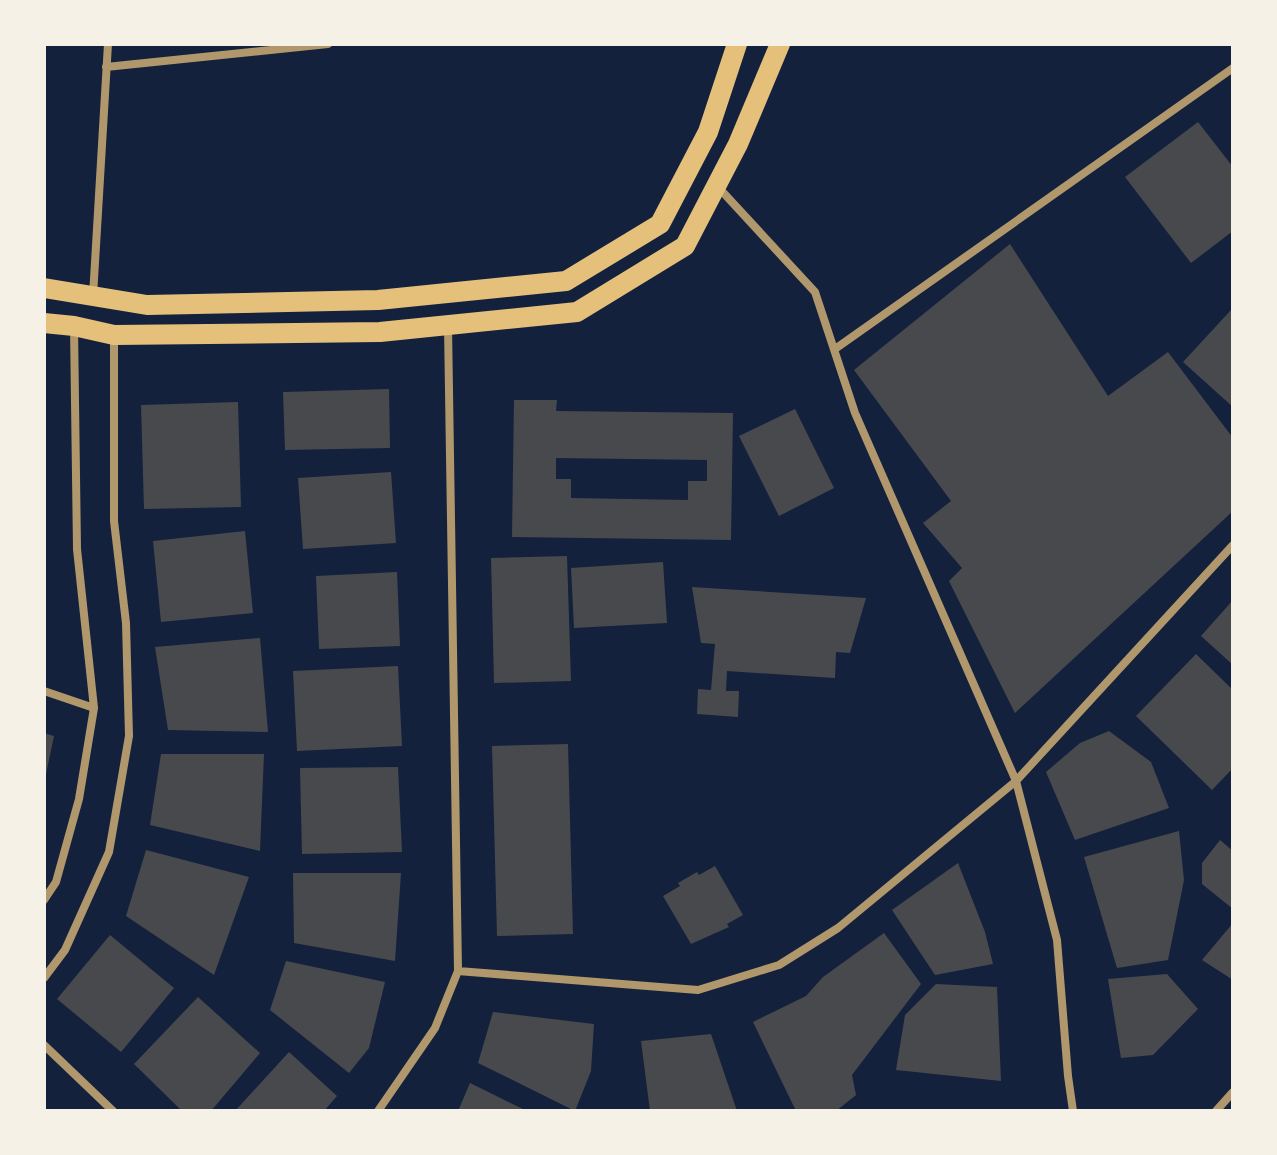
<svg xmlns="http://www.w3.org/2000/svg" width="1277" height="1155" viewBox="0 0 1277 1155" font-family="'Source Sans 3',sans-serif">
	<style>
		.building { fill: #48494c; fill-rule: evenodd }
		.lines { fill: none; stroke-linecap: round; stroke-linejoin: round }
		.minor { stroke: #b1986c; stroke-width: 8 }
		.primary { stroke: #e5c07b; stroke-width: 20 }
	</style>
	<rect width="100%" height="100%" fill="#14213d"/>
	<path class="building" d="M 1198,122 L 1233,167 L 1233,231 L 1191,263 L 1125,177 Z
		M 1010,244 L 1108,396 L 1168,352 L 1233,438 L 1233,511 L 1015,713 L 949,581 L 962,568 L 923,523 L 951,501 L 854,370 Z
		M 1231,310 L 1233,312 L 1233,407 L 1183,362 Z
		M 389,389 L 390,448 L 285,450 L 283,392 Z
		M 514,400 L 557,400 L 556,411 L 733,413 L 731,540 L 512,537 ZM 556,458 L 707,460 L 707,481 L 688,481 L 688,500 L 571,498 L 571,479 L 556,479 Z
		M 238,402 L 241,507 L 144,509 L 141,405 Z
		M 795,409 L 834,488 L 779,516 L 739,436 Z
		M 391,472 L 396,543 L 303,549 L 298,478 Z
		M 245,531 L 253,613 L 161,622 L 153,541 Z
		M 567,556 L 571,681 L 494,683 L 491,558 Z
		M 663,562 L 667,623 L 574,628 L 571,568 Z
		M 397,572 L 400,646 L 319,649 L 316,576 Z
		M 692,587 L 866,598 L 850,653 L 836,652 L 835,678 L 727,671 L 726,691 L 739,691 L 738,717 L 697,714 L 698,689 L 711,690 L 715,644 L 701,643 Z
		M 1233,600 L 1233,665 L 1201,636 Z
		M 260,638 L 268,732 L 168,730 L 155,647 Z
		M 1196,654 L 1233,690 L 1233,768 L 1212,790 L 1136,716 Z
		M 398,666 L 402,746 L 297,751 L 293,671 Z
		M 1109,731 L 1151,762 L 1169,808 L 1075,840 L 1046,772 L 1080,743 Z
		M 44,733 L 54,736 L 45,779 L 44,778 Z
		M 568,744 L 573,934 L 497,936 L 492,746 Z
		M 161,754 L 264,754 L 260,851 L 150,825 Z
		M 398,767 L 402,852 L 302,854 L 300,768 Z
		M 1179,831 L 1184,880 L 1168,960 L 1117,968 L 1084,857 Z
		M 1220,840 L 1233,851 L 1233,909 L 1202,884 L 1202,863 Z
		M 146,850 L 249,877 L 214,975 L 126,916 Z
		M 958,863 L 985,932 L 993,964 L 935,975 L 892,910 Z
		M 715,866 L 743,915 L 727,924 L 729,927 L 691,944 L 663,896 L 680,886 L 678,883 L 697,872 L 699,875 Z
		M 293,873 L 401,873 L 395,961 L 294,943 Z
		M 1233,923 L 1233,980 L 1202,960 Z
		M 884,933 L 921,984 L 852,1075 L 856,1095 L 836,1111 L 796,1111 L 753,1022 L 806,996 L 823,977 Z
		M 110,935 L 174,988 L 121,1052 L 57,999 Z
		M 286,961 L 385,982 L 369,1048 L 349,1073 L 270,1010 Z
		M 1167,974 L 1198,1009 L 1153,1055 L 1121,1058 L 1108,979 Z
		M 936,984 L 997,987 L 1001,1081 L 896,1070 L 905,1015 Z
		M 198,997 L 260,1053 L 211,1111 L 182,1111 L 134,1064 Z
		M 493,1012 L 594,1024 L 591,1071 L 575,1111 L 478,1063 Z
		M 711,1034 L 737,1111 L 650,1111 L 641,1041 Z
		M 289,1052 L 337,1096 L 324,1111 L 235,1111 Z
		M 470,1083 L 527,1111 L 458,1111 Z"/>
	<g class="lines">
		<path class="minor" d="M 106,67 L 328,44
			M 719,188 L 815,292 L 855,413 L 1016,781 L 1057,940 L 1068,1076 L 1073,1111
			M 93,296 L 108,44
			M 835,349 L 1233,68
			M 44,691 L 94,708
			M 44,900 L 56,882 L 79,799 L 94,708 L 77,549 L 74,327
			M 458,971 L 698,990 L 779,965 L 838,928 L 1016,781 L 1233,545
			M 44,978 L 65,950 L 109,852 L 129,736 L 126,623 L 114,521 L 114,338
			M 44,1045 L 113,1111
			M 378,1111 L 435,1028 L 458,971 L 448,326
			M 1216,1111 L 1233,1092"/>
		<path class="primary" d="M 44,288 L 147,305 L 378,300 L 566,281 L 660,224 L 708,132 L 737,44
			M 44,323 L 74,326 L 114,335 L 380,332 L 577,312 L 685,246 L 738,144 L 780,44"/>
	</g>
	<rect width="1277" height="1155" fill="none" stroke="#f6f1e7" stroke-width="92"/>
</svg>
